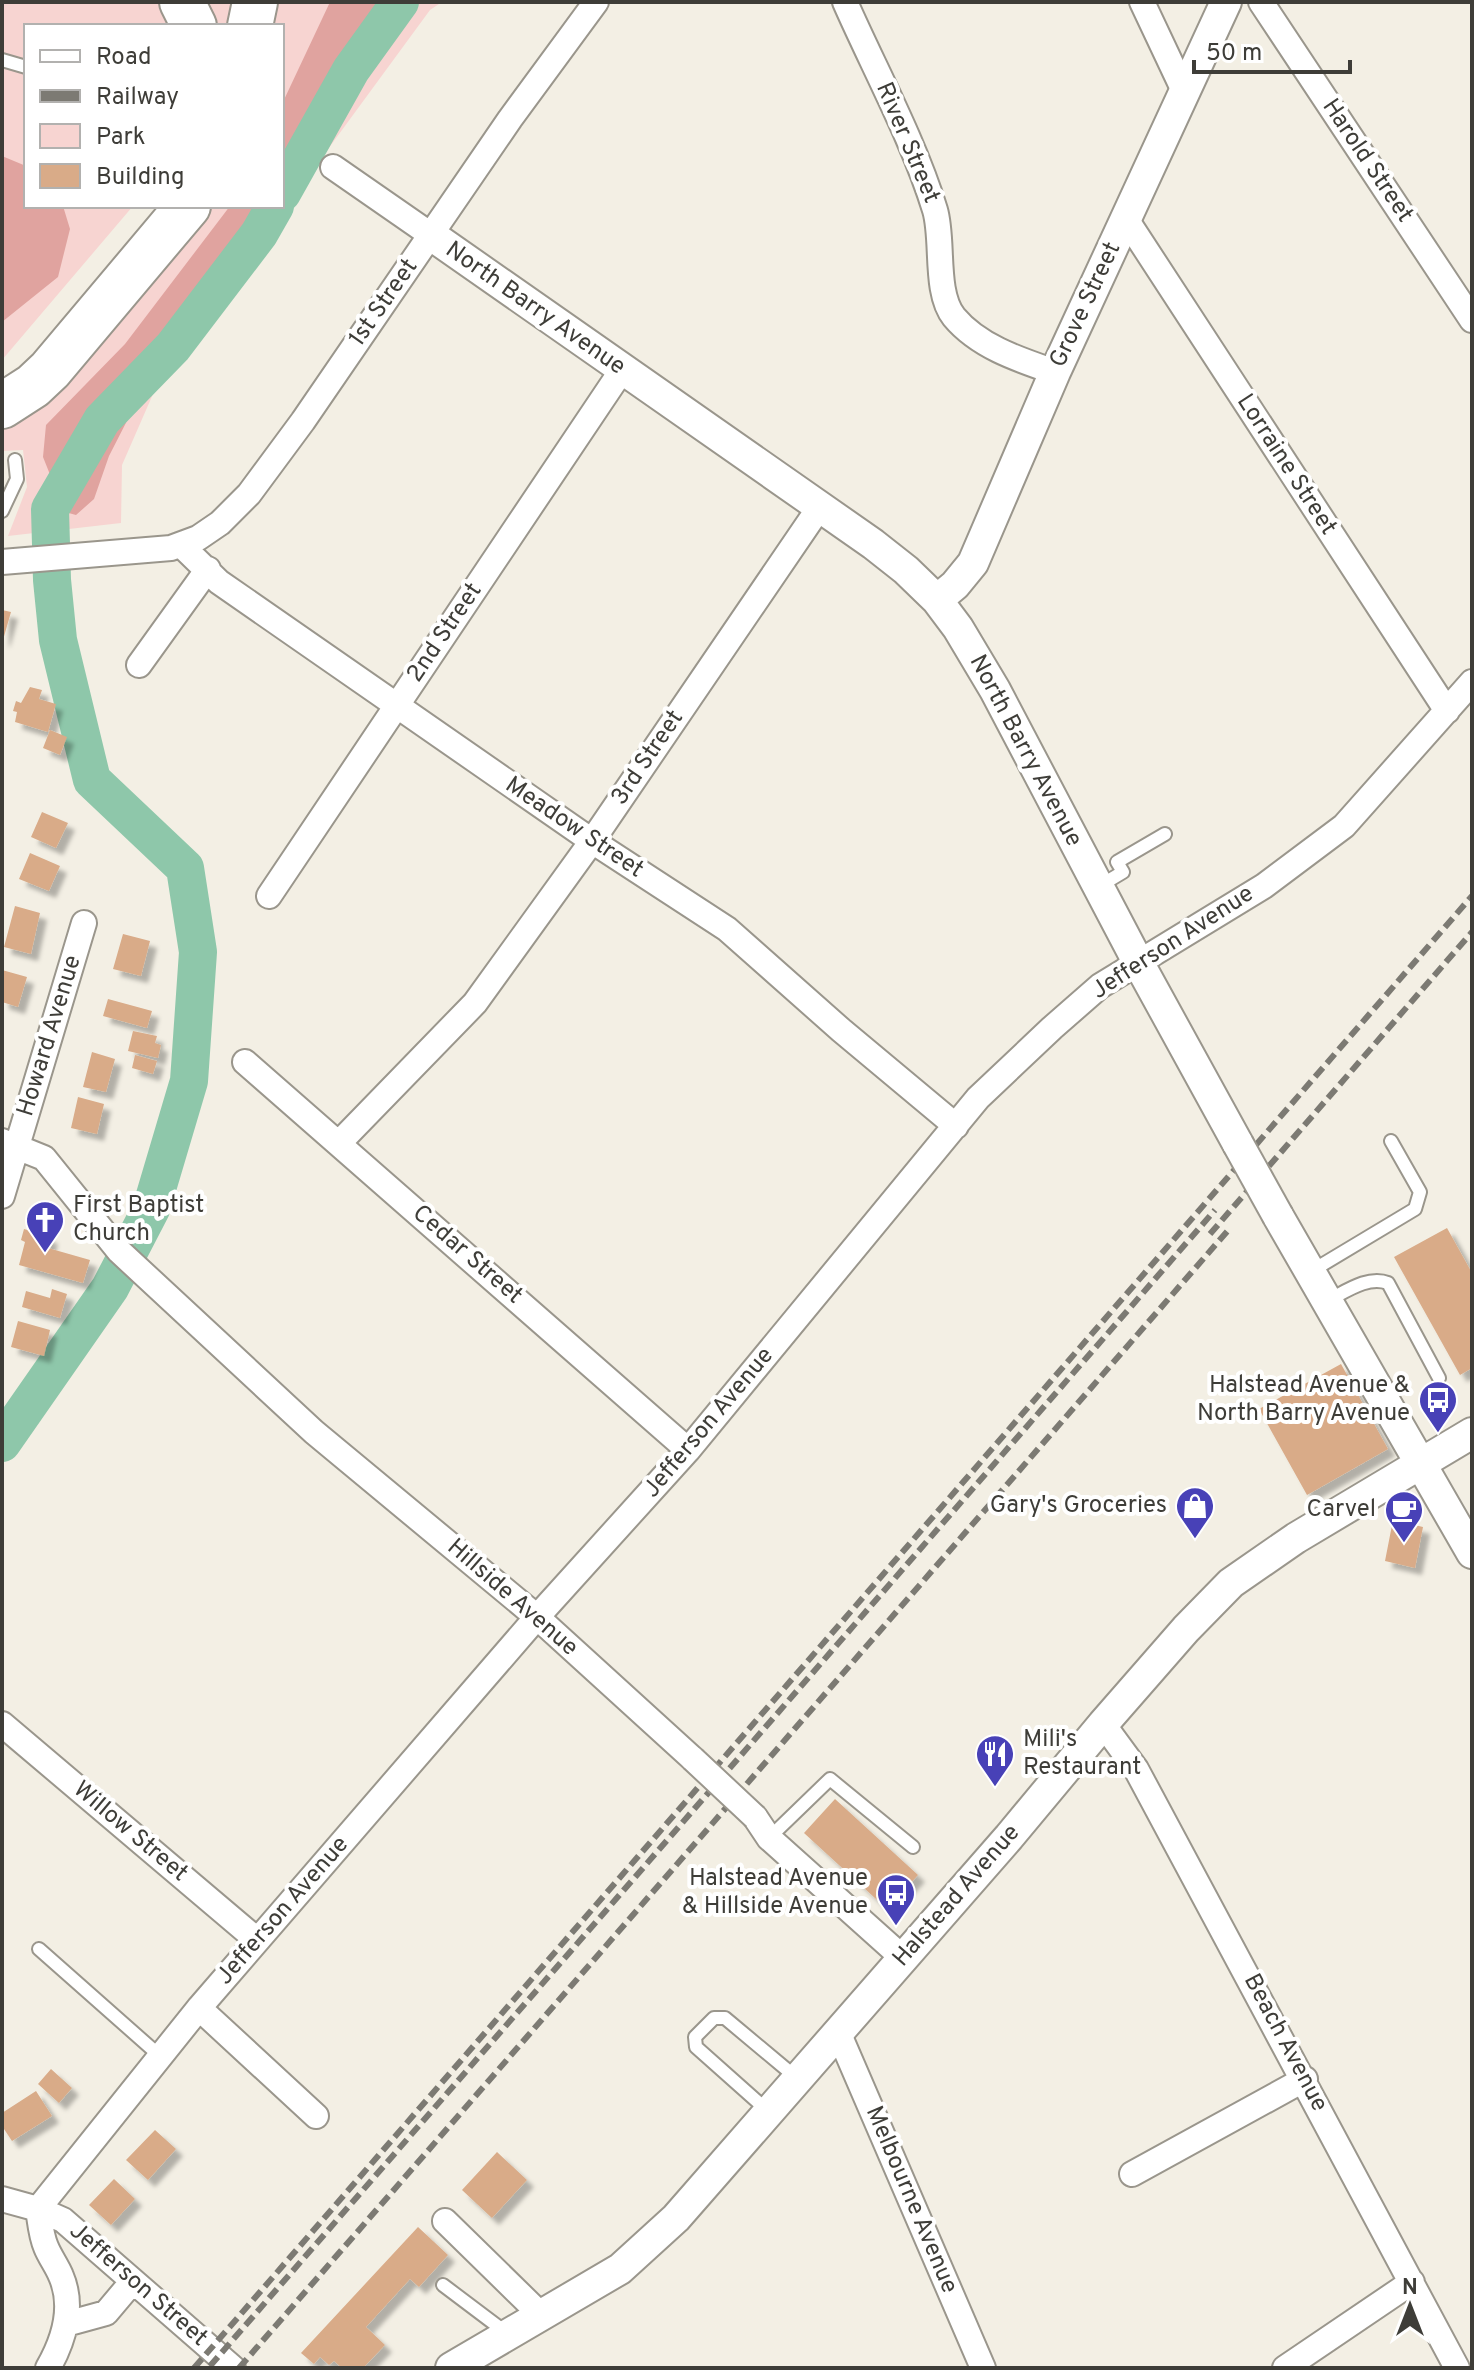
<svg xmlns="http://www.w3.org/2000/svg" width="1474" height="2370" viewBox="0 0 1474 2370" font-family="Overpass,sans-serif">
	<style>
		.green { fill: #f7d4d1 }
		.forest { fill: #e0a39f }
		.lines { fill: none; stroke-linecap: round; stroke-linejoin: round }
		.river { stroke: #8ec7aa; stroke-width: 38 }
		.building { fill: #d9ab88; filter: url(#shadow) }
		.service-casing { stroke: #9a968c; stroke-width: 16 }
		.minor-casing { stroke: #9a968c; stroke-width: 28 }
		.tertiary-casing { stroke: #9a968c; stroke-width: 34 }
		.motorway-casing { stroke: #9a968c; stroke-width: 48 }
		.service { stroke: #fff; stroke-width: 12 }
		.minor { stroke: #fff; stroke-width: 24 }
		.tertiary { stroke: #fff; stroke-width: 30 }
		.motorway { stroke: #fff; stroke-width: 44 }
		.rail { stroke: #7c7a73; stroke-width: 6; stroke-dasharray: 12 6; stroke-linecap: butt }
		.minor-bridge-casing { stroke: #9a968c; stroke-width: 28; stroke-linecap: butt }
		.tertiary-bridge-casing { stroke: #9a968c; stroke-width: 34; stroke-linecap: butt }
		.minor-bridge { stroke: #fff; stroke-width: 24 }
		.tertiary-bridge { stroke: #fff; stroke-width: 30 }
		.labels { text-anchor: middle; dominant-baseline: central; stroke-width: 8; stroke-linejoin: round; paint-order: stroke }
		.street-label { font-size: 24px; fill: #3e3d38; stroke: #fff }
		.poi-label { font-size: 24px; fill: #3e3d38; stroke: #fff; text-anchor: end }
	</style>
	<defs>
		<filter id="shadow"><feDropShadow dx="7" dy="7" stdDeviation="2" flood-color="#0004"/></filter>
	</defs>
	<rect width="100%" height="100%" fill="#f3efe4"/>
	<path class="green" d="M 2,2 L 158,2 L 168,12 L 173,26 L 26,26 L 26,206 L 133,206 L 2,360 Z
		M 195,2 L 240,2 L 234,26 L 207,26 Z
		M 269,2 L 442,2 L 430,10 L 160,378 L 122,465 L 121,523 L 8,536 L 27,487 L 23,450 L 2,451 L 2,420 L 207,206 L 282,206 L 282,26 L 264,26 Z"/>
	<path class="forest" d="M 330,2 L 417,2 L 282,197 L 282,104 Z
		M 2,156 L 26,166 L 26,206 L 63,206 L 70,229 L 58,277 L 2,322 Z
		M 230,206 L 276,206 L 131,413 L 109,456 L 94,499 L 76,515 L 65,512 L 43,457 L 46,425 L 125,344 Z"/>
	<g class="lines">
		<path class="river" d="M 282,193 L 351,70 L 400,2
			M 2,1443 L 110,1288 L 151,1209 L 189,1081 L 198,952 L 185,868 L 92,780 L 58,640 L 52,580 L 50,509 L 102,420 L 173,347 L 259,234 L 275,206"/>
	</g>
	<path class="building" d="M 2,610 L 11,612 L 3,640 L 2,640 Z
		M 30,687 L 42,690 L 39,699 L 56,704 L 48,732 L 15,722 L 17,712 L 13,711 L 16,701 L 21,703 Z
		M 50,730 L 67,737 L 60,755 L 43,748 Z
		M 42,812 L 68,823 L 56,848 L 31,837 Z
		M 30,853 L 60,866 L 49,891 L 19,879 Z
		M 15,906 L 40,913 L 31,954 L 4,947 Z
		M 123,934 L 150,941 L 141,976 L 113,969 Z
		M 2,970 L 27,977 L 18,1007 L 2,1002 Z
		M 108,999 L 152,1011 L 147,1028 L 103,1016 Z
		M 133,1031 L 157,1036 L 155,1043 L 161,1045 L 158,1058 L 128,1051 Z
		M 92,1052 L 115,1059 L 106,1092 L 83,1087 Z
		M 135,1055 L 157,1061 L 153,1074 L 132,1068 Z
		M 78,1097 L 104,1104 L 97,1134 L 71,1128 Z
		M 1447,1228 L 1472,1273 L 1472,1368 L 1460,1375 L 1394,1257 Z
		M 24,1229 L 51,1237 L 48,1248 L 90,1260 L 83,1283 L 19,1265 L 25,1242 L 21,1240 Z
		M 52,1289 L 67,1294 L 60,1318 L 22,1307 L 26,1291 L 50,1298 Z
		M 18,1321 L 50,1330 L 44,1356 L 11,1347 Z
		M 1341,1364 L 1388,1449 L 1307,1495 L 1259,1409 Z
		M 1393,1520 L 1423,1527 L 1415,1568 L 1385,1561 Z
		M 835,1799 L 918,1875 L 887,1909 L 804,1833 Z
		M 51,2069 L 72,2088 L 59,2103 L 38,2084 Z
		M 36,2091 L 52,2116 L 12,2141 L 2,2126 L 2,2113 Z
		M 155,2130 L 176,2149 L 148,2180 L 126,2160 Z
		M 497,2152 L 527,2180 L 492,2218 L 462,2190 Z
		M 114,2179 L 135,2199 L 111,2225 L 89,2205 Z
		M 418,2227 L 448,2255 L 419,2287 L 410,2279 L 366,2327 L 385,2345 L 363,2368 L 342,2368 L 334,2361 L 329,2365 L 320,2357 L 314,2364 L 301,2353 Z"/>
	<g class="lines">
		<defs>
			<path id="service" d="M 2,60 L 26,67
				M 2,511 L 17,479 L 15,460
				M 1098,887 L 1123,872 L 1117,862 L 1165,834
				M 1310,1272 L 1415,1209 L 1420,1192 L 1391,1141
				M 1327,1301 C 1345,1292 1368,1275 1388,1283 L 1439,1378
				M 769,1838 L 830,1779 L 913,1847
				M 39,1949 L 160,2056
				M 769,2112 L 696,2047 L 695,2037 L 714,2018 L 725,2018 L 798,2079
				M 443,2285 L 508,2334"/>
			<path id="minor" d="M 845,2 C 874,68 914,141 935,210 C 944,240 934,292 954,317 C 979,347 1020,360 1055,372
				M 1142,2 L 1184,91
				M 1261,2 L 1472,320
				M 333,167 L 431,235
				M 1126,219 L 1447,711
				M 181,545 L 219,582 L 592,841 L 727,929 L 841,1030 L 956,1126
				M 2,562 L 171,548 L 198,538 L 220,523 L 249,494 L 303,421 L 510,119 L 596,2
				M 139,665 L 208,569
				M 269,896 L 622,370
				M 245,1062 L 688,1450
				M 2,1141 L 44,1158 L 119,1251 L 314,1432 L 537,1617 L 693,1759
				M 339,1143 L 475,1003 L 592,841 L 819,508
				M 2,1196 L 84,923
				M 2,1724 L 257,1940
				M 1103,1724 L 1136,1769 L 1457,2368
				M 755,1817 L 769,1838 L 903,1958
				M 199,2008 L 316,2116
				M 838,2032 L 983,2368
				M 1132,2174 L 1305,2079
				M 2,2199 L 38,2209 L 63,2220 L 233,2368
				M 38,2209 L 199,2008 L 537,1617 L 688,1450 L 978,1098 L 1052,1028 L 1100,986 L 1264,886 L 1344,826 L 1472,682
				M 38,2209 C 40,2221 41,2236 46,2247 C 50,2257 57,2266 61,2276 C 74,2306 64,2340 48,2368
				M 445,2221 L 540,2314
				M 66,2324 L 106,2313 L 133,2281
				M 1285,2368 L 1412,2282"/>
			<path id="tertiary" d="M 431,235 L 873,544 L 906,570 L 937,600 L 958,628 L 995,690 L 1138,962 L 1238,1144
				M 937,600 L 955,585 L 973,563 L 1055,372 L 1226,2
				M 1278,1216 L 1472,1553
				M 451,2368 L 620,2269 L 676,2218 L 1009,1837 L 1103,1724 L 1186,1629 L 1231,1583 L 1296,1538 L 1472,1433"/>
			<path id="motorway" d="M 182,2 L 194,26
				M 250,26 L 255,2
				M 2,406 L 33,386 L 50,370 L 188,206"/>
		</defs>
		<use href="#service" class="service-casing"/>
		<use href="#minor" class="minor-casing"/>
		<use href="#tertiary" class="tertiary-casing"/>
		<use href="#motorway" class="motorway-casing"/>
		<use href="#service" class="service"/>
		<use href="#minor" class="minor"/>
		<use href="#tertiary" class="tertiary"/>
		<use href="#motorway" class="motorway"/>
		<path class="rail" d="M 1210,1234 L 1472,932
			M 210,2366 L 1215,1210
			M 194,2368 L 1472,896
			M 239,2368 L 1231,1227"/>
		<defs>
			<path id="minor-bridge" d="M 693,1759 L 755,1817"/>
			<path id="tertiary-bridge" d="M 1238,1144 L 1278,1216"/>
		</defs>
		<use href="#minor-bridge" class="minor-bridge-casing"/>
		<use href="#tertiary-bridge" class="tertiary-bridge-casing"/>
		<use href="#minor-bridge" class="minor-bridge"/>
		<use href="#tertiary-bridge" class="tertiary-bridge"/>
	</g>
	<defs>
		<symbol id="church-pin" viewBox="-11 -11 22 30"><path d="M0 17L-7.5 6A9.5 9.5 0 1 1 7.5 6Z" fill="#4841b7" stroke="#fff"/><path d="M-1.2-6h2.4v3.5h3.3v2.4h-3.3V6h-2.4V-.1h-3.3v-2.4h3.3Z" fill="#fff"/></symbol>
		<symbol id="bus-pin" viewBox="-11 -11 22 30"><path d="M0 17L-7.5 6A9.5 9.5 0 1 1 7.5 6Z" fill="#4841b7" stroke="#fff"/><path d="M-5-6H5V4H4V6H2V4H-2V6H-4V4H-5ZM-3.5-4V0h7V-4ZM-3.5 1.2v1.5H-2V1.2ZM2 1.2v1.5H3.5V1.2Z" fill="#fff"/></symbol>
		<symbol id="shop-pin" viewBox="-11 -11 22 30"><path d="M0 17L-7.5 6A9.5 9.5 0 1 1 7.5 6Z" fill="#4841b7" stroke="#fff"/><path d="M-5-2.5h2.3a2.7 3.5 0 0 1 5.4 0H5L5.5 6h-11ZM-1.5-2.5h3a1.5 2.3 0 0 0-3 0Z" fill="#fff"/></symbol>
		<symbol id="cafe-pin" viewBox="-11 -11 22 30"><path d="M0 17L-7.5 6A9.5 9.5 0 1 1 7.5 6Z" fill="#4841b7" stroke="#fff"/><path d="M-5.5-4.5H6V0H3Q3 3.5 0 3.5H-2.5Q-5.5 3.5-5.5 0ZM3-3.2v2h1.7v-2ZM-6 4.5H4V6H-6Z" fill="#fff"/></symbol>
		<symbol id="restaurant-pin" viewBox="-11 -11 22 30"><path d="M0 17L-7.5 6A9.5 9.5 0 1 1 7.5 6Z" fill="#4841b7" stroke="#fff"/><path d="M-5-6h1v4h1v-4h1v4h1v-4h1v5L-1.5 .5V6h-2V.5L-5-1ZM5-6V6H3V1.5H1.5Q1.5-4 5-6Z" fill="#fff"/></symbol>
	</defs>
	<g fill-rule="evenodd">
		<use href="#church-pin" x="23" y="1198" width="44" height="60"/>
		<use href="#bus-pin" x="1416" y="1378" width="44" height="60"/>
		<use href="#shop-pin" x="1173" y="1484" width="44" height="60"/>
		<use href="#cafe-pin" x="1382" y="1488" width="44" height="60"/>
		<use href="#restaurant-pin" x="973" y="1732" width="44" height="60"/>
		<use href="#bus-pin" x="874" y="1871" width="44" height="60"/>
	</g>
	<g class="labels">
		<g class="street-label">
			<text transform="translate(907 143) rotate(67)">River Street</text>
			<text transform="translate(1367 161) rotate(56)">Harold Street</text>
			<text transform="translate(384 303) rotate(-55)">1st Street</text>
			<text transform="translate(1086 305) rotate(-65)">Grove Street</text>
			<text transform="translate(535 309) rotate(35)">North Barry Avenue</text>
			<text transform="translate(1286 465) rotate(57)">Lorraine Street</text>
			<text transform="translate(445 633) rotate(-56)">2nd Street</text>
			<text transform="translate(1025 751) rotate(62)">North Barry Avenue</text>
			<text transform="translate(648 758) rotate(-56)">3rd Street</text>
			<text transform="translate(574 828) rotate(34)">Meadow Street</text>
			<text transform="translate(1173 943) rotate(-33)">Jefferson Avenue</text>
			<text transform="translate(50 1036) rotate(-73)">Howard Avenue</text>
			<text transform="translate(467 1255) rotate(41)">Cedar Street</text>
			<text transform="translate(709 1423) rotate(-50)">Jefferson Avenue</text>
			<text transform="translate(512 1598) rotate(41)">Hillside Avenue</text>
			<text transform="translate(130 1832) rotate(40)">Willow Street</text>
			<text transform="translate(957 1896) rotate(-49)">Halstead Avenue</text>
			<text transform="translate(283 1911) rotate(-49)">Jefferson Avenue</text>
			<text transform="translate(1285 2043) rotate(62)">Beach Avenue</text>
			<text transform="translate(911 2200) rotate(67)">Melbourne Avenue</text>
			<text transform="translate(138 2285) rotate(41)">Jefferson Street</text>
		</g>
		<g class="poi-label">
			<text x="73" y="1206" text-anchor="start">First Baptist<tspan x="73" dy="28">Church</tspan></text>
			<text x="1410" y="1386">Halstead Avenue &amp;<tspan x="1410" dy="28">North Barry Avenue</tspan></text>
			<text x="1167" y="1506">Gary's Groceries</text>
			<text x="1376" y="1510">Carvel</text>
			<text x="1023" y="1740" text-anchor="start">Mili's<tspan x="1023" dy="28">Restaurant</tspan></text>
			<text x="868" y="1879">Halstead Avenue<tspan x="868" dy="28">&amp; Hillside Avenue</tspan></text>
		</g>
	</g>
	<rect width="1474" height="2370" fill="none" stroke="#3e3d38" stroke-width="8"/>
	<rect x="24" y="24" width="260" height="184" fill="#ffffff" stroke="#b2b1af" stroke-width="2"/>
	<rect x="40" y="50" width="40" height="12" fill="#ffffff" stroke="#b2b1af" stroke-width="2"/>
	<text x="96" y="64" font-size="24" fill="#3e3d38">Road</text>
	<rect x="40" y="90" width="40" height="12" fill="#7c7a73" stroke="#b2b1af" stroke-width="2"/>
	<text x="96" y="104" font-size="24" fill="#3e3d38">Railway</text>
	<rect x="40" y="124" width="40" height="24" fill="#f7d4d1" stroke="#b2b1af" stroke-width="2"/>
	<text x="96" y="144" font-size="24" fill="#3e3d38">Park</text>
	<rect x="40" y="164" width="40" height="24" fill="#d9ab88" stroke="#b2b1af" stroke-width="2"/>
	<text x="96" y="184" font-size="24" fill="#3e3d38">Building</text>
	<g transform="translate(1410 2306)" stroke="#ffffff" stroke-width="6" paint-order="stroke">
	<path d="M0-6L14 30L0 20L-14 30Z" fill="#3e3d38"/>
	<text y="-12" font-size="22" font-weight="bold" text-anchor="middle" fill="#3e3d38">N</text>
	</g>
	<path d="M1194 60v12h156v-12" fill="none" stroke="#3e3d38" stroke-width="4"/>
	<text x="1206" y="60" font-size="24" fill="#3e3d38" stroke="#ffffff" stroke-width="6" paint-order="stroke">50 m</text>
</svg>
